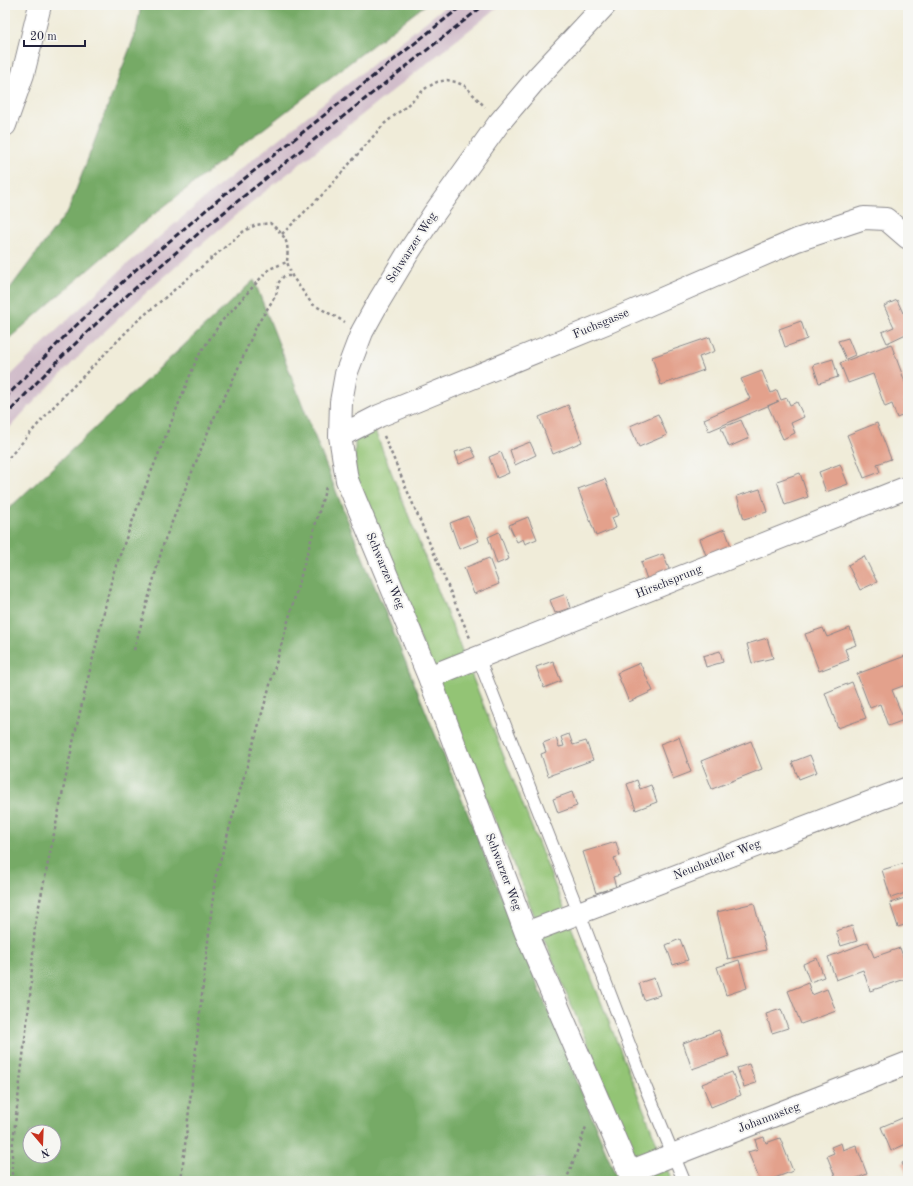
<svg xmlns="http://www.w3.org/2000/svg" width="913" height="1186" viewBox="0 0 913 1186" font-family="'Old Standard TT',serif">
	<style>
		.industrial { fill: #d1bdca }
		.green { fill: #93c474; stroke: #5a7358 }
		.forest { fill: #76aa66; stroke: #4c6650; fill-rule: evenodd }
		.building { fill: #e3a18c }
		.lines { fill: none; stroke-linecap: round; stroke-linejoin: round }
		.lane-casing { stroke: #89878a; stroke-width: 14 }
		.street-casing { stroke: #89878a; stroke-width: 24 }
		.path { stroke: #89878a; stroke-width: 2.5; stroke-dasharray: 3 3; stroke-linecap: butt }
		.lane { stroke: #fff; stroke-width: 12 }
		.street { stroke: #fff; stroke-width: 22 }
		.rail { stroke: #22223b; stroke-width: 3; stroke-dasharray: 6 3; stroke-linecap: butt }
		.labels { text-anchor: middle; dominant-baseline: central; stroke-width: 4; stroke-linejoin: round; paint-order: stroke }
		.street-label { font-size: 12px; fill: #22223b; stroke: #f6f6f2 }
	</style>
	<rect width="100%" height="100%" fill="#f6f6f2"/>
	<filter id="ink" filterUnits="userSpaceOnUse"><feTurbulence type="fractalNoise" baseFrequency=".025" numOctaves="2"/><feDisplacementMap in="SourceGraphic" scale="8" xChannelSelector="R" yChannelSelector="G"/><feConvolveMatrix kernelMatrix="1 2 1 2 8 2 1 2 1" color-interpolation-filters="sRGB"/></filter>
	<filter id="wash" filterUnits="userSpaceOnUse"><feTurbulence type="fractalNoise" baseFrequency=".012" numOctaves="4" result="noise"/><feDisplacementMap in="SourceGraphic" scale="16" xChannelSelector="R" yChannelSelector="G"/><feGaussianBlur stdDeviation="0.9" result="paint"/><feColorMatrix in="noise" values="0 0 0 0 0 0 0 0 0 0 0 0 0 0 0 0 0 1.4 0 .05"/><feComposite in="paint" operator="in"/></filter>
	<g filter="url(#wash)">
		<rect width="100%" height="100%" fill="#f0ecd9"/>
		<path class="industrial" d="M 447,5 L 501,5 L 238,213 L 147,292 L 87,348 L 21,415 L 5,433 L 5,381 L 59,328 L 124,267 L 219,186 Z"/>
		<path class="green" d="M 371,421 L 672,1181 L 644,1181 L 355,481 L 355,441 Z"/>
		<path class="forest" d="M 141,5 L 425,5 L 241,146 L 134,230 L 5,342 L 5,295 L 68,211 L 136,32 Z
			M 254,280 L 341,504 L 618,1181 L 5,1181 L 5,512 ZM 30,1132 L 54,1132 L 54,1156 L 30,1156 Z"/>
		<g id="blocks">
			<path class="building" d="M 897,300 L 903,313 L 907,311 L 908,313 L 908,320 L 905,322 L 908,328 L 908,333 L 887,343 L 882,332 L 894,327 L 884,306 Z
				M 801,321 L 807,339 L 785,347 L 779,329 Z
				M 710,337 L 715,351 L 699,357 L 704,370 L 661,385 L 652,357 Z
				M 848,338 L 855,355 L 846,359 L 838,341 Z
				M 891,344 L 908,390 L 908,399 L 904,400 L 908,410 L 908,413 L 897,418 L 892,404 L 885,407 L 873,374 L 848,383 L 840,363 Z
				M 833,359 L 838,377 L 819,383 L 813,365 Z
				M 762,371 L 771,393 L 777,390 L 781,400 L 787,398 L 790,405 L 797,402 L 804,417 L 791,423 L 795,433 L 783,439 L 768,406 L 779,401 L 709,431 L 704,419 L 750,399 L 741,379 Z
				M 568,405 L 582,442 L 553,454 L 539,417 Z
				M 658,414 L 667,435 L 639,447 L 630,426 Z
				M 741,420 L 749,438 L 729,447 L 721,428 Z
				M 877,423 L 891,459 L 877,464 L 880,472 L 864,478 L 847,435 Z
				M 530,442 L 536,455 L 515,465 L 510,450 Z
				M 471,447 L 476,457 L 459,464 L 455,452 Z
				M 501,452 L 509,473 L 497,478 L 489,457 Z
				M 840,464 L 848,484 L 826,492 L 819,472 Z
				M 800,473 L 808,497 L 785,505 L 777,481 Z
				M 605,479 L 619,515 L 612,518 L 616,528 L 596,536 L 578,489 Z
				M 760,489 L 767,512 L 744,519 L 737,496 Z
				M 468,516 L 479,541 L 459,549 L 450,523 Z
				M 528,517 L 537,539 L 525,544 L 523,539 L 517,542 L 509,525 Z
				M 725,529 L 732,549 L 707,558 L 700,539 Z
				M 499,532 L 509,559 L 497,564 L 488,537 Z
				M 663,554 L 671,574 L 648,582 L 641,562 Z
				M 864,556 L 877,582 L 860,590 L 848,565 Z
				M 489,558 L 499,584 L 474,594 L 464,568 Z
				M 566,594 L 570,608 L 555,613 L 550,600 Z
				M 823,628 L 827,637 L 850,628 L 856,645 L 845,649 L 849,660 L 819,671 L 805,634 Z
				M 767,638 L 773,658 L 752,663 L 747,644 Z
				M 720,651 L 723,662 L 706,667 L 703,656 Z
				M 908,655 L 908,684 L 892,690 L 904,720 L 888,726 L 880,704 L 870,708 L 857,674 Z
				M 553,661 L 561,681 L 544,688 L 536,667 Z
				M 640,663 L 653,691 L 629,702 L 617,673 Z
				M 852,682 L 866,718 L 838,728 L 825,693 Z
				M 569,734 L 573,745 L 586,741 L 593,760 L 548,776 L 541,754 L 546,752 L 543,743 L 556,738 L 559,747 L 564,746 L 561,737 Z
				M 679,737 L 691,772 L 673,779 L 660,744 Z
				M 751,741 L 762,769 L 712,789 L 701,761 Z
				M 810,755 L 817,772 L 799,779 L 792,762 Z
				M 637,780 L 640,789 L 651,785 L 657,802 L 636,810 L 627,784 Z
				M 572,792 L 577,806 L 558,813 L 553,799 Z
				M 616,842 L 620,856 L 614,858 L 620,875 L 613,877 L 616,887 L 596,893 L 583,852 Z
				M 908,862 L 908,892 L 891,898 L 882,870 Z
				M 908,897 L 908,924 L 898,927 L 890,903 Z
				M 754,903 L 766,950 L 728,959 L 717,912 Z
				M 852,926 L 857,941 L 841,946 L 836,931 Z
				M 680,939 L 688,960 L 673,965 L 666,945 Z
				M 868,942 L 874,957 L 900,948 L 908,970 L 908,978 L 870,991 L 863,970 L 836,980 L 828,957 Z
				M 817,958 L 824,977 L 810,982 L 803,964 Z
				M 739,960 L 747,988 L 726,995 L 717,967 Z
				M 654,978 L 660,995 L 644,1000 L 639,983 Z
				M 808,983 L 812,995 L 827,989 L 836,1011 L 801,1024 L 788,991 Z
				M 781,1009 L 788,1028 L 772,1033 L 766,1014 Z
				M 719,1030 L 729,1056 L 692,1069 L 683,1043 Z
				M 749,1064 L 756,1083 L 744,1087 L 737,1068 Z
				M 732,1072 L 741,1095 L 711,1107 L 702,1084 Z
				M 907,1116 L 908,1143 L 891,1151 L 881,1127 Z
				M 764,1137 L 766,1143 L 780,1138 L 793,1171 L 767,1181 L 760,1181 L 748,1152 L 758,1149 L 755,1140 Z
				M 841,1143 L 843,1150 L 856,1145 L 867,1174 L 855,1179 L 856,1181 L 837,1181 L 827,1156 L 834,1153 L 831,1147 Z
				M 908,1161 L 908,1178 L 902,1163 Z"/>
		</g>
	</g>
	<g filter="url(#ink)">
		<use href="#blocks" fill-opacity="0" stroke="#89878a" stroke-width="1"/>
		<g class="lines">
			<defs>
				<path id="lane" d="M 478,657 L 579,913 L 645,1086 L 684,1181"/>
				<path id="street" d="M 605,5 L 537,78 L 499,123 L 433,215 L 408,253 L 379,301 L 362,332 L 346,374 L 341,402 L 340,436 L 347,480 L 429,677 L 526,933 L 633,1181
					M 5,125 L 23,74 L 40,5
					M 340,436 L 379,416 L 611,321 L 797,240 L 864,218 L 886,219 L 908,238
					M 429,677 L 908,487
					M 526,933 L 908,788
					M 629,1172 L 908,1063"/>
			</defs>
			<use href="#lane" class="lane-casing"/>
			<use href="#street" class="street-casing"/>
			<path class="path" d="M 282,234 L 324,193 L 384,124 L 404,108 L 426,88 L 437,82 L 447,80 L 456,82 L 465,86 L 485,107
				M 384,436 L 470,638
				M 5,462 L 55,405 L 136,322 L 244,231 L 256,225 L 270,223 C 286,237 289,240 287,262
				M 134,650 L 164,542 L 212,422 L 232,382 L 257,325 L 276,295 L 279,282 L 284,276 L 292,276
				M 12,1181 L 12,1150 L 30,997 L 35,925 L 75,733 L 113,574 L 142,495 L 197,358 L 221,322 L 269,269 L 287,262 L 292,276 L 312,304 L 345,322
				M 181,1181 L 215,879 L 326,487
				M 566,1181 L 586,1127"/>
			<use href="#lane" class="lane"/>
			<use href="#street" class="street"/>
			<path class="rail" d="M 5,398 L 66,335 L 132,273 L 225,194 L 463,5
				M 5,417 C 93,318 196,234 300,151 C 361,102 422,54 484,5"/>
		</g>
	</g>
	<g class="labels">
		<g class="street-label">
			<text transform="translate(412 248) rotate(-57)">Schwarzer Weg</text>
			<text transform="translate(601 324) rotate(-23)">Fuchsgasse</text>
			<text transform="translate(385 571) rotate(67)">Schwarzer Weg</text>
			<text transform="translate(669 582) rotate(-22)">Hirschsprung</text>
			<text transform="translate(717 860) rotate(-21)">Neuchateller Weg</text>
			<text transform="translate(503 872) rotate(69)">Schwarzer Weg</text>
			<text transform="translate(769 1118) rotate(-21)">Johannasteg</text>
		</g>
	</g>
	<rect width="913" height="1186" fill="none" stroke="#f6f6f2" stroke-width="20"/>
	<g transform="translate(42 1144) rotate(161)"><circle r="19" fill="#f6f6f2" stroke="#a1a1a9"/>
	<path d="M0-3L7 15L0 10L-7 15Z" fill="#c8321e"/>
	<text y="-6" font-size="11" font-weight="bold" text-anchor="middle" fill="#22223b">N</text>
	</g>
	<path d="M24 40v6h61v-6" fill="none" stroke="#22223b" stroke-width="2"/>
	<text x="30" y="40" font-size="12" fill="#22223b" stroke="#f6f6f2" stroke-width="3" paint-order="stroke">20 m</text>
</svg>
